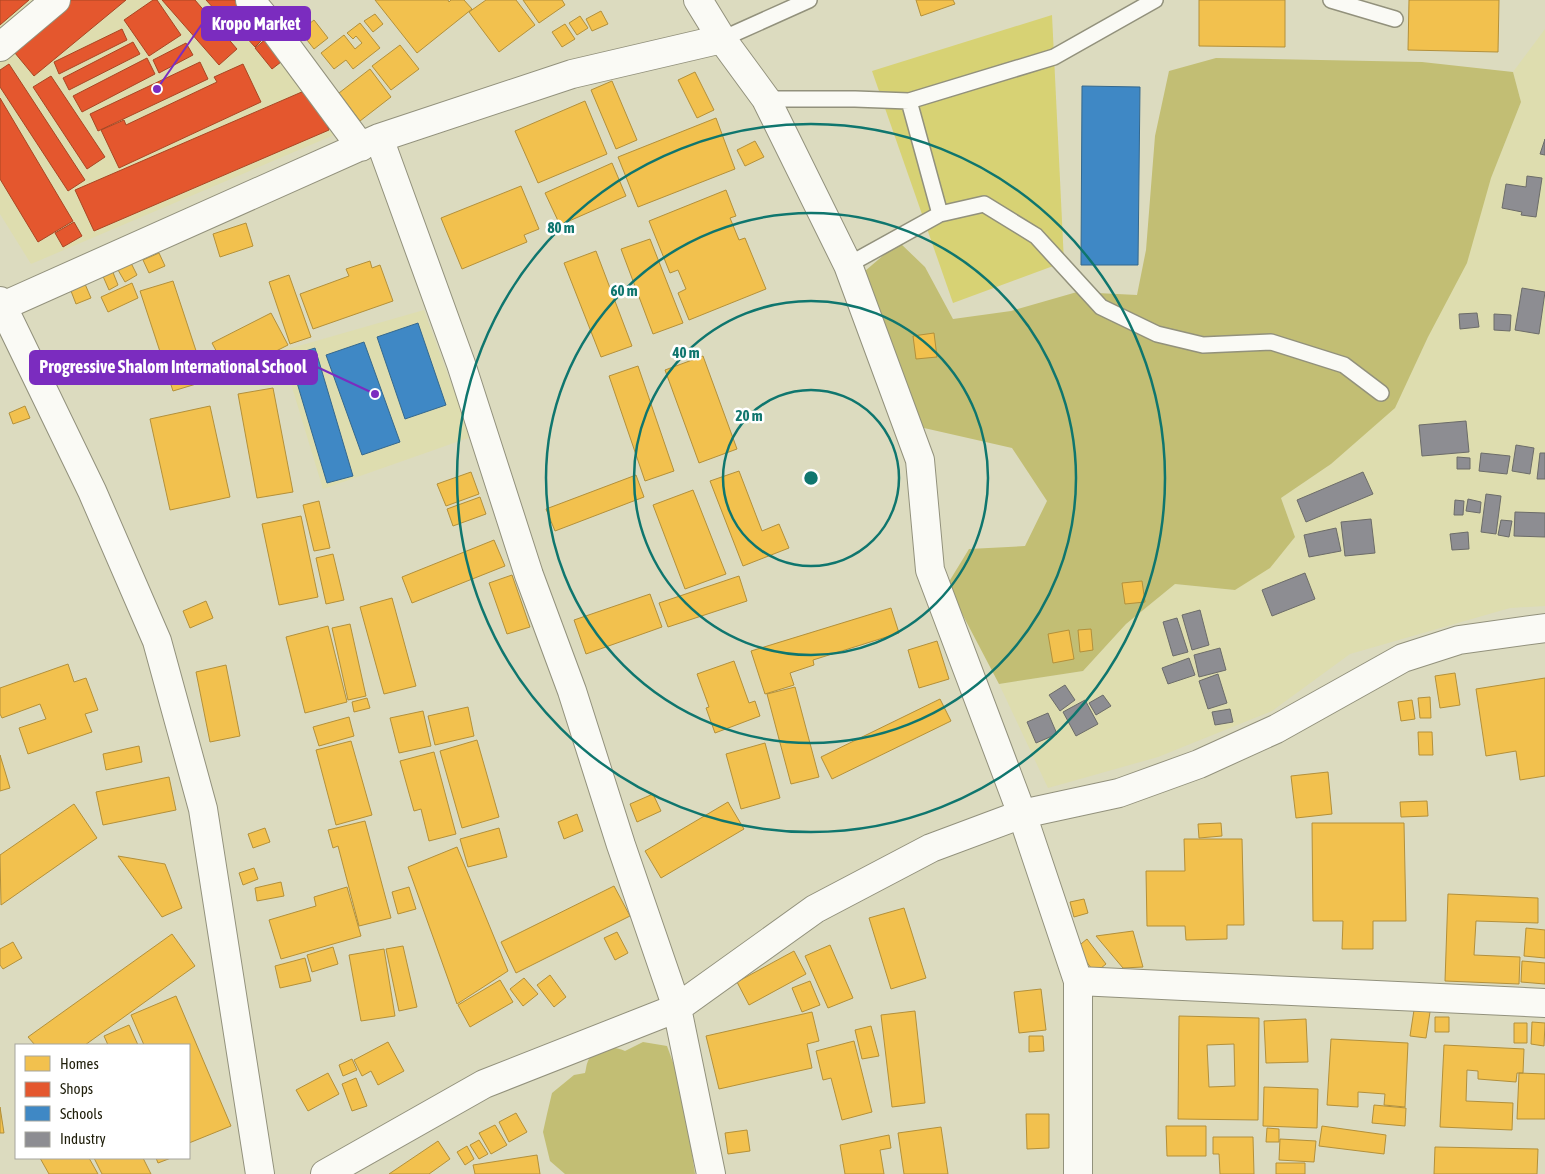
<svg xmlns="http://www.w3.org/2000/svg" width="1545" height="1174" viewBox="0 0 1545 1174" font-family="'Asap Condensed',sans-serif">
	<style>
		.built { fill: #deddaf }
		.green { fill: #d7d274 }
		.forest { fill: #c2be74 }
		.homes { fill: #f2c14e; stroke: #b3903a; fill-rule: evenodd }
		.shops { fill: #e4572e; stroke: #a94623 }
		.schools { fill: #3f88c5; stroke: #35688d }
		.industry { fill: #8d8d92; stroke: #6c6c69 }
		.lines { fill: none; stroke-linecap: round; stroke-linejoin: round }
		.lane-casing { stroke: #92917c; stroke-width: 18 }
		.street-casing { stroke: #92917c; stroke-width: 30 }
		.lane { stroke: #fafaf5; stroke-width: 15 }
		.street { stroke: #fafaf5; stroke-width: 28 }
		.ring { fill: none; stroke: #0f766e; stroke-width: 2.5 }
		.centre { fill: #0f766e; stroke: #fff; stroke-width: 2.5 }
		.ring-label { font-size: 15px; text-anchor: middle; font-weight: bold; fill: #0f766e; stroke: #fff; stroke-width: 5; stroke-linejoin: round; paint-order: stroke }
		.leader { fill: none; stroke: #7b2cbf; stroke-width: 2 }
		.callout-dot { fill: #7b2cbf; stroke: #fff; stroke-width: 2 }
		.callout { fill: #7b2cbf; stroke: #7b2cbf; stroke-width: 2 }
		.callout-label { font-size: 18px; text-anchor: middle; font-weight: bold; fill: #fff }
	</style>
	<rect width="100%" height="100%" fill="#dcdbbf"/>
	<path class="built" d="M 0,0 L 246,0 L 341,132 L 31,264 L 0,214 Z
		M 1545,29 L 1545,606 L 1510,608 L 1350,654 L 1272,711 L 1158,757 L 1048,788 L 999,684 L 1083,671 L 1126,624 L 1175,584 L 1235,590 L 1270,567 L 1295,537 L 1281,498 L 1331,464 L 1395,407 L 1428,337 L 1521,102 L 1513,72 Z
		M 424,310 L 471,437 L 323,489 L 281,351 Z"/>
	<path class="green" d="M 1052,15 L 1064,262 L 953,303 L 872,71 Z"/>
	<path class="forest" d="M 1216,58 L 1422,62 L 1513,72 L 1521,102 L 1491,178 L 1467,263 L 1428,337 L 1395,408 L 1331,464 L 1281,498 L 1295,537 L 1270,568 L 1235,590 L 1175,584 L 1126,624 L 1083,671 L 999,684 L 947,585 L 969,549 L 1025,546 L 1047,501 L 1012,448 L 924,428 L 882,350 L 865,271 L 899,242 L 925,267 L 953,319 L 1011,311 L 1077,292 L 1137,295 L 1146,250 L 1155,136 L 1169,71 Z
		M 643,1042 L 667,1046 L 682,1087 L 695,1174 L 565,1174 L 550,1161 L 543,1132 L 547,1114 L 552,1093 L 574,1075 L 585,1073 C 586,1070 586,1065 588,1061 C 594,1046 612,1045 625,1051 Z"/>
	<path class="homes" d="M 375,0 L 448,0 L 449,2 L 451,0 L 464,0 L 472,9 L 417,53 Z
		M 486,0 L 516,0 L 535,25 L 499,52 L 469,12 Z
		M 523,0 L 562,0 L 565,5 L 539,23 Z
		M 916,0 L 953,0 L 955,4 L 921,16 Z
		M 1199,0 L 1285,0 L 1285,47 L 1199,46 Z
		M 1409,0 L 1499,0 L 1498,52 L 1408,50 Z
		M 601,11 L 608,24 L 592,31 L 586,19 Z
		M 375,14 L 383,24 L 373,32 L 364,21 Z
		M 580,16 L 588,28 L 577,35 L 569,23 Z
		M 314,20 L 328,38 L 314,49 L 300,31 Z
		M 360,23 L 380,48 L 353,69 L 346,60 L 334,69 L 321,53 L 344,35 L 355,49 L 362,43 L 356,36 L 353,39 L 347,33 Z
		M 565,24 L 575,39 L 562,47 L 552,32 Z
		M 400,45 L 419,69 L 391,90 L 372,66 Z
		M 370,69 L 391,97 L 360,121 L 339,93 Z
		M 695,72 L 714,110 L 697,118 L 678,80 Z
		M 612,81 L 637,140 L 616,149 L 591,90 Z
		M 585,101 L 607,154 L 538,183 L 515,131 Z
		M 716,118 L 735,169 L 638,207 L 618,157 Z
		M 755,141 L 764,157 L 745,166 L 737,150 Z
		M 612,163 L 626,196 L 560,225 L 545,193 Z
		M 521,186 L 539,229 L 524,235 L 527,242 L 462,269 L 441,218 Z
		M 726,190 L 736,216 L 730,218 L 739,240 L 745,238 L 766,289 L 689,320 L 678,293 L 686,289 L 678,270 L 670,273 L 649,221 Z
		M 246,223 L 253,246 L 220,257 L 213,234 Z
		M 650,239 L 683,323 L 653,334 L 621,249 Z
		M 596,251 L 632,346 L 601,357 L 564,263 Z
		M 159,253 L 165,266 L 149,273 L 143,260 Z
		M 370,261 L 372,268 L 380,265 L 393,301 L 313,329 L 300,294 L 349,276 L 346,269 Z
		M 131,263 L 137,275 L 125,282 L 118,270 Z
		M 112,270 L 118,285 L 109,290 L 102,274 Z
		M 289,275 L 311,337 L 290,344 L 269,282 Z
		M 173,281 L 206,381 L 173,391 L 140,291 Z
		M 132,283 L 138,298 L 108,312 L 101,297 Z
		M 85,284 L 91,298 L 76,304 L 71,291 Z
		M 271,313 L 288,345 L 229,375 L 212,343 Z
		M 934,333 L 937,357 L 916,359 L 913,336 Z
		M 703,356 L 737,449 L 699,463 L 665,370 Z
		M 638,366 L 674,471 L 645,481 L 609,376 Z
		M 273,388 L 293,492 L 257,498 L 238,394 Z
		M 25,406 L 30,418 L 13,424 L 9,413 Z
		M 210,406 L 230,497 L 170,510 L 150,419 Z
		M 739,471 L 762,531 L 779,524 L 789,548 L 743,566 L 710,481 Z
		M 471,472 L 479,494 L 446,506 L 437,484 Z
		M 636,475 L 644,497 L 555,531 L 546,509 Z
		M 693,490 L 726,574 L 685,589 L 653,505 Z
		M 480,497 L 486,514 L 453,526 L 447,509 Z
		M 319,501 L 330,548 L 314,551 L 303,505 Z
		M 301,516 L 318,597 L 279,605 L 262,524 Z
		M 494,540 L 505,566 L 412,603 L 402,577 Z
		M 333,554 L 344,600 L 326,604 L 316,558 Z
		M 512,575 L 530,627 L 507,634 L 489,583 Z
		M 739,576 L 747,601 L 668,627 L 659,603 Z
		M 1142,581 L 1145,602 L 1125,604 L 1122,583 Z
		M 650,594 L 662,627 L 586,654 L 574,620 Z
		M 392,598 L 416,686 L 384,694 L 360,607 Z
		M 206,601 L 213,618 L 190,628 L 183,611 Z
		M 891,608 L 899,633 L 813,660 L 814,665 L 790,673 L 794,685 L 765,694 L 751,651 Z
		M 350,624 L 366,696 L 348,700 L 332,628 Z
		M 328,626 L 347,702 L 305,713 L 286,637 Z
		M 1091,629 L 1093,650 L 1080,652 L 1078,630 Z
		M 1069,630 L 1074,659 L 1053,663 L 1048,634 Z
		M 937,641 L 949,679 L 919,688 L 908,650 Z
		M 734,661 L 749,703 L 755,701 L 760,716 L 715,733 L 706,708 L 709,707 L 697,674 Z
		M 68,664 L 74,682 L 86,678 L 98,710 L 85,714 L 92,732 L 28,754 L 19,728 L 46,719 L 40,704 L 2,718 L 0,714 L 0,688 Z
		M 226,665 L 240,736 L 210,742 L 196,672 Z
		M 1455,673 L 1460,705 L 1440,708 L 1435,676 Z
		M 1545,678 L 1545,776 L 1520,780 L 1516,751 L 1486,756 L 1476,689 Z
		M 795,687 L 819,777 L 791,784 L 767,694 Z
		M 1430,697 L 1431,718 L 1420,718 L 1418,698 Z
		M 367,698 L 370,708 L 354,712 L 352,702 Z
		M 940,699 L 951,721 L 832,779 L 821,757 Z
		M 1412,700 L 1415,719 L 1401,721 L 1398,702 Z
		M 468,707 L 474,736 L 435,745 L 428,716 Z
		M 423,711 L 431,746 L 399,753 L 390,718 Z
		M 349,717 L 354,736 L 319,746 L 313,727 Z
		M 1418,732 L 1432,732 L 1433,755 L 1419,755 Z
		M 477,740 L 499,817 L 462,828 L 440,751 Z
		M 351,741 L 372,815 L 336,825 L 316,750 Z
		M 765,743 L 780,798 L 741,809 L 726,754 Z
		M 139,746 L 142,762 L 106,770 L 103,754 Z
		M 434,752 L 456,834 L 429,841 L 421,809 L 414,811 L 400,761 Z
		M 0,755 L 10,788 L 0,791 Z
		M 1328,772 L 1332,814 L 1296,818 L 1291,776 Z
		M 169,777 L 176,810 L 103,825 L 96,792 Z
		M 653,794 L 661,811 L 637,822 L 630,804 Z
		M 1427,801 L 1428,816 L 1401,817 L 1400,802 Z
		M 728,802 L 744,829 L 661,878 L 645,851 Z
		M 74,804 L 97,838 L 1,905 L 0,855 Z
		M 577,814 L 583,831 L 564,839 L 558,822 Z
		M 365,821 L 391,918 L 359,926 L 338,846 L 333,848 L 328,830 Z
		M 1221,823 L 1222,836 L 1199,838 L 1198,824 Z
		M 1312,823 L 1404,823 L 1406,921 L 1373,921 L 1373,949 L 1342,949 L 1343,921 L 1313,921 Z
		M 265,828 L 270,842 L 253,848 L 248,834 Z
		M 499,828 L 507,857 L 468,867 L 460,839 Z
		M 1184,839 L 1242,839 L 1244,925 L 1227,925 L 1227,939 L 1186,940 L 1185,926 L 1147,926 L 1146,871 L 1185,871 Z
		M 457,847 L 508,971 L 457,1004 L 408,867 Z
		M 118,856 L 165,864 L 182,908 L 162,917 Z
		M 254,868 L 258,879 L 243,885 L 239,873 Z
		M 281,882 L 284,896 L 257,901 L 255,888 Z
		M 614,886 L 630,916 L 516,973 L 501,942 Z
		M 347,887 L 361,936 L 281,959 L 269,920 L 316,906 L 314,897 Z
		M 409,887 L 416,909 L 398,914 L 392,892 Z
		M 1448,894 L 1538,898 L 1538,923 L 1476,921 L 1474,955 L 1520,957 L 1519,984 L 1445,981 Z
		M 1084,899 L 1088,913 L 1074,917 L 1070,902 Z
		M 904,908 L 926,978 L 891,989 L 869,918 Z
		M 1526,928 L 1545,930 L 1545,958 L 1524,956 Z
		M 1133,931 L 1143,967 L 1123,968 L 1096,936 Z
		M 617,932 L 628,953 L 615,960 L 604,938 Z
		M 172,934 L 195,966 L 85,1045 L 35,1045 L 28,1037 Z
		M 1087,939 L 1106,964 L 1095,973 L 1076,948 Z
		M 13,942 L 22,958 L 3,969 L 0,965 L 0,949 Z
		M 830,945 L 853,998 L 828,1008 L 805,956 Z
		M 403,946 L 417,1007 L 399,1011 L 386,949 Z
		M 333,947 L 338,964 L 312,972 L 307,955 Z
		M 384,949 L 395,1016 L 361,1021 L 349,955 Z
		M 794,951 L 806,974 L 749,1005 L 737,982 Z
		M 305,958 L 311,981 L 280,988 L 275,966 Z
		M 1522,961 L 1545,963 L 1545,984 L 1521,982 Z
		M 550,975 L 566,997 L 554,1007 L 537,985 Z
		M 524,978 L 538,994 L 523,1006 L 510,989 Z
		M 500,980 L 513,1002 L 470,1027 L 458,1005 Z
		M 810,981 L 820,1005 L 802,1012 L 792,988 Z
		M 1041,989 L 1046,1030 L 1019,1033 L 1014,992 Z
		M 176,996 L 231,1126 L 189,1143 L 189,1045 L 144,1045 L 131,1015 Z
		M 1414,1010 L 1430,1012 L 1426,1038 L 1410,1036 Z
		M 915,1011 L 925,1103 L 892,1107 L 881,1015 Z
		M 812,1012 L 819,1041 L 807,1044 L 812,1068 L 719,1089 L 706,1036 Z
		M 1179,1016 L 1259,1018 L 1258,1120 L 1178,1119 ZM 1234,1044 L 1235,1086 L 1209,1087 L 1207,1045 Z
		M 1435,1017 L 1449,1017 L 1449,1032 L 1435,1032 Z
		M 1306,1019 L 1308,1062 L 1266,1063 L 1264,1021 Z
		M 1532,1022 L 1545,1023 L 1544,1046 L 1531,1044 Z
		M 1514,1023 L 1527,1023 L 1527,1043 L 1514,1043 Z
		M 129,1025 L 138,1045 L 108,1045 L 104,1036 Z
		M 871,1026 L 879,1056 L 862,1059 L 855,1030 Z
		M 1029,1036 L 1043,1036 L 1044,1051 L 1029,1052 Z
		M 1331,1039 L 1408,1043 L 1405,1107 L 1384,1105 L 1385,1094 L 1358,1092 L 1358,1107 L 1327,1105 Z
		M 854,1041 L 872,1112 L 842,1120 L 831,1078 L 823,1080 L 816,1051 Z
		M 388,1042 L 404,1071 L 378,1085 L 371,1071 L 362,1076 L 354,1060 Z
		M 1444,1045 L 1524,1049 L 1523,1073 L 1517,1073 L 1516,1082 L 1478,1079 L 1478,1071 L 1467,1070 L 1466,1101 L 1513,1103 L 1512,1130 L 1440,1127 Z
		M 352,1059 L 357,1070 L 343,1076 L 339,1065 Z
		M 328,1073 L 339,1094 L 308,1111 L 296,1090 Z
		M 1519,1073 L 1545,1074 L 1545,1119 L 1517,1119 Z
		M 356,1078 L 367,1106 L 352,1111 L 342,1084 Z
		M 1264,1087 L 1318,1089 L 1317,1128 L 1263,1126 Z
		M 1374,1105 L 1406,1108 L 1405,1126 L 1372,1123 Z
		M 0,1107 L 4,1133 L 0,1133 Z
		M 516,1113 L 527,1132 L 509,1142 L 499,1122 Z
		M 1026,1114 L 1049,1114 L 1049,1148 L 1027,1149 Z
		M 495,1125 L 507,1145 L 491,1154 L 479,1133 Z
		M 1166,1126 L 1206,1126 L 1206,1156 L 1167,1156 Z
		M 1322,1126 L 1386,1135 L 1384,1154 L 1319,1146 Z
		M 941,1127 L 948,1174 L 904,1174 L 898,1133 Z
		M 1267,1128 L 1279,1129 L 1279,1142 L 1266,1142 Z
		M 747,1130 L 750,1151 L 728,1154 L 725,1133 Z
		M 889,1135 L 891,1148 L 880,1150 L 884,1174 L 845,1174 L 840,1145 Z
		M 1213,1137 L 1253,1137 L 1254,1174 L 1220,1174 L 1219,1154 L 1213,1154 Z
		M 1280,1139 L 1316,1141 L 1314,1162 L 1279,1160 Z
		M 479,1140 L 488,1154 L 479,1159 L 470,1145 Z
		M 438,1141 L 450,1159 L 429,1174 L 389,1174 Z
		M 467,1146 L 474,1159 L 465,1165 L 457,1152 Z
		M 1435,1147 L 1538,1149 L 1537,1174 L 1434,1174 Z
		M 537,1155 L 540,1174 L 475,1174 L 473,1165 Z
		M 40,1158 L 89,1158 L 98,1174 L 49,1174 Z
		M 94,1158 L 143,1158 L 151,1174 L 102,1174 Z
		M 156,1158 L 171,1158 L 158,1163 Z
		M 1276,1163 L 1305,1163 L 1305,1174 L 1276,1174 Z"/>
	<path class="shops" d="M 0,0 L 29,0 L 0,25 Z
		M 67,0 L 126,0 L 34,76 L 10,47 Z
		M 153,0 L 157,0 L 181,35 L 149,56 L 124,20 Z
		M 162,0 L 195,0 L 237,49 L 219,65 Z
		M 206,0 L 241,0 L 246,6 L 228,24 Z
		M 249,10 L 270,32 L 255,47 L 234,24 Z
		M 122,29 L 127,40 L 59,74 L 54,62 Z
		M 273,33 L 290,55 L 272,69 L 255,48 Z
		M 133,42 L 140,54 L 69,90 L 63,78 Z
		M 186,43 L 193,55 L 159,73 L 153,60 Z
		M 147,58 L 155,74 L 82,112 L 73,96 Z
		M 200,62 L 208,79 L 98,131 L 90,114 Z
		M 9,64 L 85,180 L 68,191 L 0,87 L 0,70 Z
		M 243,64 L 261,102 L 119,168 L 101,130 L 124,120 L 126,125 L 217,82 L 214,77 Z
		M 51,76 L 105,157 L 87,169 L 33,87 Z
		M 311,88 L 329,130 L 94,231 L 75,190 Z
		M 0,98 L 73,221 L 38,242 L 0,179 Z
		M 74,222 L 82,236 L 63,247 L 55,233 Z"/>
	<path class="schools" d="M 1082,86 L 1140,87 L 1138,265 L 1081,265 Z
		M 418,323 L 446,405 L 405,419 L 377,337 Z
		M 364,342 L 400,442 L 362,455 L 326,355 Z
		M 315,348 L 353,476 L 327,483 L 289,356 Z"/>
	<path class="industry" d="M 1545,139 L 1545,155 L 1540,154 Z
		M 1527,176 L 1542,178 L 1536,217 L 1521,215 L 1522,212 L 1502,208 L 1506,184 L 1526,187 Z
		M 1522,288 L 1545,292 L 1539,334 L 1515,330 Z
		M 1477,313 L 1479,327 L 1460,329 L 1459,314 Z
		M 1494,314 L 1511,315 L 1510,331 L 1494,330 Z
		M 1466,421 L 1469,452 L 1422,456 L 1419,425 Z
		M 1516,445 L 1534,448 L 1530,474 L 1512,471 Z
		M 1481,453 L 1510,456 L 1507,474 L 1479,471 Z
		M 1540,453 L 1545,453 L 1545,479 L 1537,479 Z
		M 1457,457 L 1470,458 L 1470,469 L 1457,469 Z
		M 1363,472 L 1373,494 L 1306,522 L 1297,500 Z
		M 1486,494 L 1501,496 L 1496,534 L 1481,532 Z
		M 1468,499 L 1481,502 L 1480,513 L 1466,511 Z
		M 1455,500 L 1464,501 L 1463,515 L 1454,515 Z
		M 1515,512 L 1545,513 L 1545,537 L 1514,536 Z
		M 1371,519 L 1375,553 L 1345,556 L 1341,522 Z
		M 1501,520 L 1512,521 L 1509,537 L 1498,535 Z
		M 1336,528 L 1341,551 L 1309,557 L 1304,535 Z
		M 1468,532 L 1469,549 L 1452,550 L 1450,534 Z
		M 1305,573 L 1315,599 L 1272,616 L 1262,590 Z
		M 1200,610 L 1209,645 L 1192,650 L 1182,615 Z
		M 1177,618 L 1188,652 L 1173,656 L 1163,622 Z
		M 1220,648 L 1226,670 L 1199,677 L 1194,655 Z
		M 1189,658 L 1195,675 L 1168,684 L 1162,668 Z
		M 1218,674 L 1227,703 L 1208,709 L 1199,681 Z
		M 1065,685 L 1075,700 L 1060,711 L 1049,695 Z
		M 1103,695 L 1111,706 L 1096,715 L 1089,703 Z
		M 1085,700 L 1098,724 L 1076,736 L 1063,712 Z
		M 1230,709 L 1233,722 L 1215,725 L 1212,712 Z
		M 1048,713 L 1057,734 L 1036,743 L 1027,722 Z"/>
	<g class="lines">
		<defs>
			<path id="lane" d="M 1331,0 L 1395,19
				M 722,39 L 809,0
				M 766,99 L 855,99 L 909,101 L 1054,57 L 1155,0
				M 909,101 L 940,214
				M 848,265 L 940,214 L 984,204 L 1036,236 L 1101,307 L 1157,334 L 1203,345 L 1271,342 L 1344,365 L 1381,393"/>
			<path id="street" d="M 250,0 L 270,24 L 361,147
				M 698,0 L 722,39 L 766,99 L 848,265 L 920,460 L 930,570 L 1022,814 L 1078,981 L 1078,1174
				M 0,47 L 56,0
				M 379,138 L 461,364 L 529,575 L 572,691 L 621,845 L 677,1008 L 711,1174
				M 0,301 L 92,491 L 157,641 L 203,809 L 260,1174
				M 3,306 L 379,138 L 572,74 L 722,39
				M 1078,981 L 1545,1003
				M 325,1174 L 484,1084 L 677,1008 L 815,909 L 931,848 L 1022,814 L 1119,793 L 1199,764 L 1276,729 L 1403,658 L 1459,640 L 1545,628"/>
		</defs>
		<use href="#lane" class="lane-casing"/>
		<use href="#street" class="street-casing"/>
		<use href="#lane" class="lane"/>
		<use href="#street" class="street"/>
	</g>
	<g class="ring">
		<circle cx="811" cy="478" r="88"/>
		<circle cx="811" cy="478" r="177"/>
		<circle cx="811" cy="478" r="265"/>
		<circle cx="811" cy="478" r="354"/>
	</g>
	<circle cx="811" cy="478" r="8" class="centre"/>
	<g class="ring-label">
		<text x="561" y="233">80 m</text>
		<text x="624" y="296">60 m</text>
		<text x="686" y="358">40 m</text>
		<text x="749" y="421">20 m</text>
	</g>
	<path class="leader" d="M157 89L202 24M375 394L317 367"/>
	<g class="callout-dot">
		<circle cx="157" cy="89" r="5"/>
		<circle cx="375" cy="394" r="5"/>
	</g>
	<g class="callout">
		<rect x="202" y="7" width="108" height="33" rx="5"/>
		<rect x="30" y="351" width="287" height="33" rx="5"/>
	</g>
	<g class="callout-label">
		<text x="256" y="30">Kropo Market</text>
		<text x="173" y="373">Progressive Shalom International School</text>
	</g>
	<rect x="15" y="1044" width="175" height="115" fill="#ffffff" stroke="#a5a59d"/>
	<rect x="25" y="1056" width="25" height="15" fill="#f2c14e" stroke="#a5a59d"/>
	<text x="60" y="1069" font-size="15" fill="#1f1e0a">Homes</text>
	<rect x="25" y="1082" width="25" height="15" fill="#e4572e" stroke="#a5a59d"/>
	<text x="60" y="1094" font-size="15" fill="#1f1e0a">Shops</text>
	<rect x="25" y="1106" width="25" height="15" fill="#3f88c5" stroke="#a5a59d"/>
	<text x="60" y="1119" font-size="15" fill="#1f1e0a">Schools</text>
	<rect x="25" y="1132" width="25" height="15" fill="#8d8d92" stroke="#a5a59d"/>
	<text x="60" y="1144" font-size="15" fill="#1f1e0a">Industry</text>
</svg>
